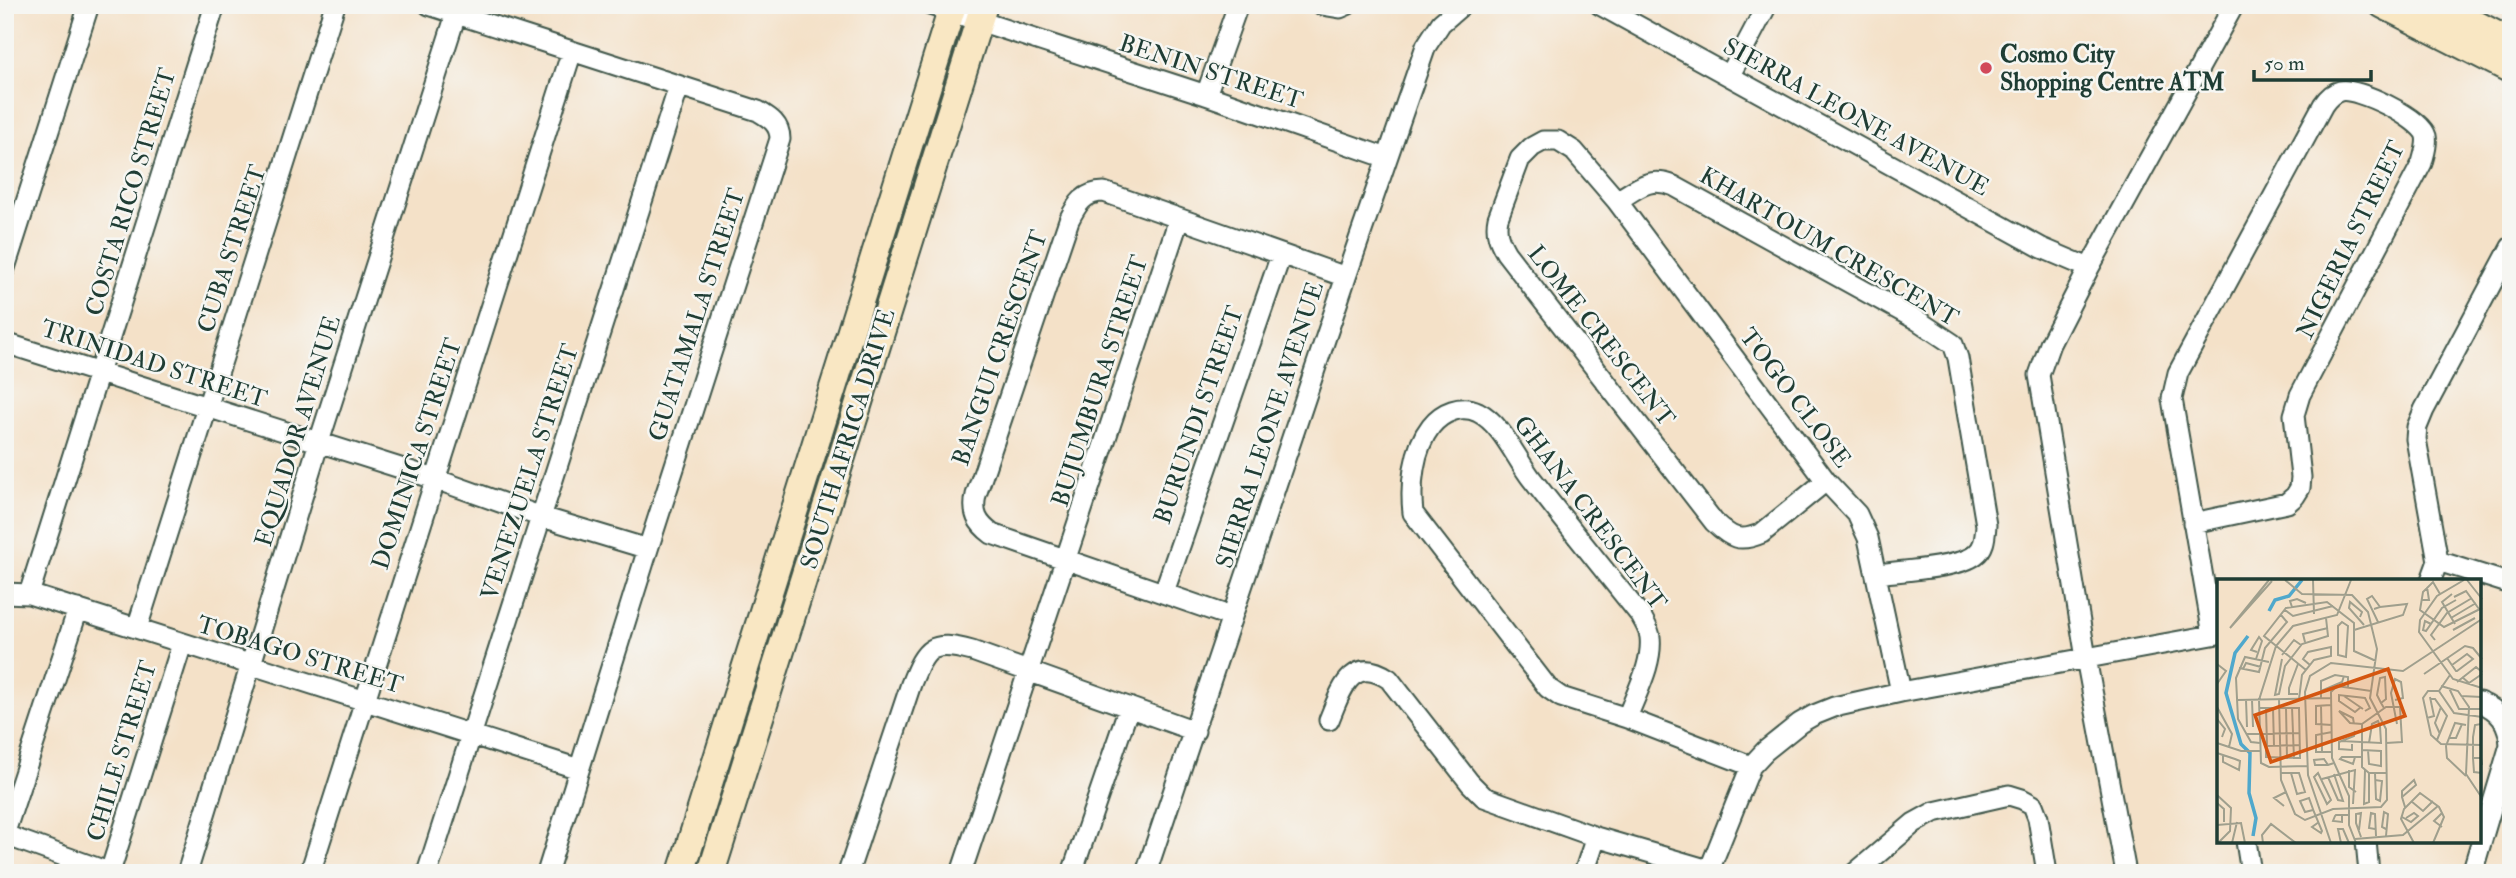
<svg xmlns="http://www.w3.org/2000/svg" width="2516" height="878" viewBox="0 0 2516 878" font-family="'IM FELL Double Pica',serif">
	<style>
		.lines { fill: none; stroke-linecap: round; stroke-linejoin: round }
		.street-casing { stroke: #3f564a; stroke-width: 23 }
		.secondary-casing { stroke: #3f564a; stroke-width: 30 }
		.street { stroke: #fff; stroke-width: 19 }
		.secondary { stroke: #f9e7c3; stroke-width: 26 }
		.poi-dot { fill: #d1495b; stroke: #f6f6f2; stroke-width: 2.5 }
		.labels { text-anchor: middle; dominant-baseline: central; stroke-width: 5; stroke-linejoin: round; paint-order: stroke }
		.poi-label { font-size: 24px; font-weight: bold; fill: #1f3d34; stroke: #f6f6f2; text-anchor: start }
		.street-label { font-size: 24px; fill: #1f3d34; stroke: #f6f6f2 }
		.inset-river { fill: none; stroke: #4fa8cc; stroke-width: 3.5 }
		.inset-road { fill: none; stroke: #9f9f8d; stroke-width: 2 }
		.view { fill: #d45610; fill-opacity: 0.15; stroke: #d45610; stroke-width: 3.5 }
		.inset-edge { fill: none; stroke: #1f3d34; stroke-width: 3.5 }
	</style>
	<rect width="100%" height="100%" fill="#f6f6f2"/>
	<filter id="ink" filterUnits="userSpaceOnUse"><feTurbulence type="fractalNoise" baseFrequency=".0143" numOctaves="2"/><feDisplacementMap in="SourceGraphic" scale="14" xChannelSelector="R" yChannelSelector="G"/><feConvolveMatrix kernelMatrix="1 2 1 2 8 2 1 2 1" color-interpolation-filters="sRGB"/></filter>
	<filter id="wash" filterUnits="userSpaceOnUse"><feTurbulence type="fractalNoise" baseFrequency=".00686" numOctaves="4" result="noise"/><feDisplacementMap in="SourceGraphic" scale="28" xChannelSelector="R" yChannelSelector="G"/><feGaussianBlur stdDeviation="1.57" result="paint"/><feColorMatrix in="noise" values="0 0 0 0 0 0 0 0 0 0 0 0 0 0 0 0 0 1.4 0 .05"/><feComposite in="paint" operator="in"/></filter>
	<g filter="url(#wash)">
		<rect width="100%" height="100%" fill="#f4e1c8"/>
	</g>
	<g filter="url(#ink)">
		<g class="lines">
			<defs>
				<path id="street" d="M 429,5 L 758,111 C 770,118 780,124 780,139 L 648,549 L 547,873
					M 930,5 L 1206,95 L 1387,158
					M 1322,5 L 1340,8 L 1347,5
					M 1600,5 L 2042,248 L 2089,268
					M 1730,75 L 1767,5
					M 1206,95 L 1238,5
					M 1617,201 C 1638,188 1649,176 1674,186 L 1917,320 L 1953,344 L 1958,358 L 1986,525 C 1985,536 1985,548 1975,555 C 1959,568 1899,571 1877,574
					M 5,268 L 89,5
					M 5,343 L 435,479 L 542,517 L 648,549
					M 1826,481 L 1762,533 C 1739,543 1731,538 1714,522 L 1506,253 C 1499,241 1495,232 1498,218 L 1520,159 L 1532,147 L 1543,141 L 1558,141 L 1574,151 L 1617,201 L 1826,481 L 1857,514 L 1868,538 L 1901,692
					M 2193,523 L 2287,503 L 2295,496 L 2300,488 L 2301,477 L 2294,415 L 2300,395 L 2422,163 C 2424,154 2428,145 2426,136 C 2421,118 2357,87 2340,91 C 2332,93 2327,99 2323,105 L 2178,373 L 2172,399 L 2213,635
					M 2438,561 L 2511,584
					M 2431,580 L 2438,561 L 2416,439 L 2417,427 L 2424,410 L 2511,247
					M 1164,592 L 1281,255
					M 5,593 L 29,594 L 579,769
					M 29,594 L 215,5
					M 1232,617 L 992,534 C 977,523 972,513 976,495 L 1069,220 C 1077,204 1084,192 1104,192 L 1346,277
					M 137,628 L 335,5
					M 1627,718 C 1636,693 1653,664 1650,637 C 1649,629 1644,622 1641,616 C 1604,570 1567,524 1531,478 C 1515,457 1502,424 1478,412 C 1461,404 1442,412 1431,426 C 1413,449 1410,486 1413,513 L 1548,688 L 1561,697 L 1627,718 L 1751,766
					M 1329,720 C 1341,691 1351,654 1389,679 L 1470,783 L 1484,797 L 1596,837 L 1709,870
					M 5,832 L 78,609
					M 5,835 L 111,873
					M 2246,841 L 2251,873
					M 2366,841 L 2369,873
					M 110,872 L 182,644
					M 187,873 L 319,442 L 459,5
					M 310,873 L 572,51
					M 427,873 L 679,86
					M 848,873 L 911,684 C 926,647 931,640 972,651 L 1195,731
					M 961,873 L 1179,219
					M 1072,873 L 1129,707
					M 1146,873 L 1346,277 L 1426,46 L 1441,23 L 1462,5
					M 1584,873 L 1596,837
					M 1708,873 L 1751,766 L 1765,751 L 1800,723 L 1814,715 L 1834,707 L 1901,692 L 2218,634
					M 1855,873 L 1914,823 L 1934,812 L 2009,795 L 2022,799 L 2033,805 L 2038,818 L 2047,873
					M 2126,873 L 2086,658 L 2039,375 L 2050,344 L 2089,268 L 2234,5
					M 2472,873 L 2510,745 C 2509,723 2500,710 2479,702"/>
				<path id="secondary" d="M 2383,5 L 2511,70
					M 2439,5 L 2511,42
					M 681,873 L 953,5
					M 711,873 L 984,5"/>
			</defs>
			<use href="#street" class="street-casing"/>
			<use href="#secondary" class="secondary-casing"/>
			<use href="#street" class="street"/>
			<use href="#secondary" class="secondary"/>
		</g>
	</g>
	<circle class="poi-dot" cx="1986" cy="68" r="7"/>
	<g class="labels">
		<g class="poi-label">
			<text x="2000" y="54">Cosmo City<tspan x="2000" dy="28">Shopping Centre ATM</tspan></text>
		</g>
		<g class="street-label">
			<text transform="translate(1211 72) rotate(18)">BENIN STREET</text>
			<text transform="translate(1856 117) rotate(29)">SIERRA LEONE AVENUE</text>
			<text transform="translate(131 192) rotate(-73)">COSTA RICO STREET</text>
			<text transform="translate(2351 240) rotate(-64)">NIGERIA STREET</text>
			<text transform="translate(1829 247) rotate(30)">KHARTOUM CRESCENT</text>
			<text transform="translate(232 249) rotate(-72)">CUBA STREET</text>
			<text transform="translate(697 315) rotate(-72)">GUATAMALA STREET</text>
			<text transform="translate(1601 336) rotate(52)">LOME CRESCENT</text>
			<text transform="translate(1000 348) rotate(-71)">BANGUI CRESCENT</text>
			<text transform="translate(154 364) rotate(18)">TRINIDAD STREET</text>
			<text transform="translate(1100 381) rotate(-72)">BUJUMBURA STREET</text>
			<text transform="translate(1795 398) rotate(53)">TOGO CLOSE</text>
			<text transform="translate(1199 415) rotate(-71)">BURUNDI STREET</text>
			<text transform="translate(1270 425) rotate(-72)">SIERRA LEONE AVENUE</text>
			<text transform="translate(298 431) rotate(-73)">EQUADOR AVENUE</text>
			<text transform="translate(848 439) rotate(-73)">SOUTH AFRICA DRIVE</text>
			<text transform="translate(417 454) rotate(-72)">DOMINICA STREET</text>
			<text transform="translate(530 472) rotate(-72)">VENEZUELA STREET</text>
			<text transform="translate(1590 513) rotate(53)">GHANA CRESCENT</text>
			<text transform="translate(300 655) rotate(17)">TOBAGO STREET</text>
			<text transform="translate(122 751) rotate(-73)">CHILE STREET</text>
		</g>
	</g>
	<g transform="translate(2217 579)">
		<rect width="264" height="264" fill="#f4e1c8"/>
		<path class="inset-river" d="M 52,32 L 58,21 L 72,17 L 85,1M 31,57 L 18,74 L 9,114 L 24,165 L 33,174 L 32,214 L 39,239 L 36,257"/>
		<path class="inset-road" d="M 52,1 L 13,49 L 55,2M 96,1 L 97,35M 247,1 L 220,17 L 203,41 L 202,53 L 236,100 L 265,109M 250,1 L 265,20M 223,15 L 216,3 L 206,13 L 203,31 L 227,48 L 265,29M 235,15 L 225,23 L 238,45M 237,18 L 249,12 L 262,30M 204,21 L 212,21 L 210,8M 75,28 L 73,22 L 80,20 L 89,24M 157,30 L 163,28 L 155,17 L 150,20 L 161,43M 68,31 L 76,37 L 116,27M 143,38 L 145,33 L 133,23 L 132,29 L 147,46M 234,39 L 259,24M 125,43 L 131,47 L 129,78 L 121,76 L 121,47 ZM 214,45 L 208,42 L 206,51 L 209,52 L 225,29 L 239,21M 236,51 L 258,39M 218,61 L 214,56 L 230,34 L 255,19M 88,63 L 86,55 L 111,49M 65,76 L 77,61 L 84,66M 230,79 L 239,92 L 240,92 L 256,80 L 250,75 L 235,86M 39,80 L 45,62 L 42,58 L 34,71 L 40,73M 65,80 L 58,116 L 62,115 L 68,87 L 85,65 L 111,57 L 109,39M 159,82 L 137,72 L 137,51 L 186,36 L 190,25 L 163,28M 0,85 L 9,92 L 0,105M 22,89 L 42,93 L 48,69 L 70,43 L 64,36M 26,90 L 29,84 L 44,88M 89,91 L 47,57 L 69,29 L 110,23 L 137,44 L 137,51M 207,95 L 248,67 L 256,69 L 265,80M 233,96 L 222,112 L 237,134 L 265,138M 245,98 L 252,104 L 265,95M 240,103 L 259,88 L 265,93M 224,107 L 241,112 L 252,128 L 249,195 L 265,219M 232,109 L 242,130 L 265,130M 104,112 L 125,103 L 127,97M 222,112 L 211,112 L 206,119 L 214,156 L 224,165 L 265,166M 81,115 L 72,115 L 72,109 L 81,85M 127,117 L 146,130M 244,117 L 265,118M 104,119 L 104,102 L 118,96 L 131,98 L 131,109M 62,120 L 64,201 L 78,235 L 88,241 L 116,230 L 164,228 L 170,221 L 169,150 L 153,119 L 160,70 L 151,33 L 135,16 L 85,15 L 68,1M 82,120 L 85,96 L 97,81 L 114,77 L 114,68 L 91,73 L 86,80 L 93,86M 213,120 L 218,120 L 230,137 L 220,161M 20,121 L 114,119M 29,121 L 30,148M 35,121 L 36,148M 178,121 L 186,119 L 184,103 L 178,100 L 174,114 L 180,145M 164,124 L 169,120 L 168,98 L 163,99 L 160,116 L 164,124 L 167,129M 104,126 L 105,173M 114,126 L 99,127 L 99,145 L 115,146M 0,128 L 15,155 L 12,168M 69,128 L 70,180M 75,128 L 77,180M 144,128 L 138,133 L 122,122 L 122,116 L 148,119 L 153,129 L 148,132M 42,129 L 82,129 L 83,178 L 83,179 L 49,178 L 49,167 L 83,166M 49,129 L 50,167M 56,129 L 57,167M 210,139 L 217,137 L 213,118M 0,140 L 8,150 L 5,158M 137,145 L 136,139 L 122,132 L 133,144 L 145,145M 264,145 L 258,146 L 256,158 L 256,179 L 264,179 L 265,186M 29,155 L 82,154M 223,155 L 218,144 L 224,128M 232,159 L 239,159 L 245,145M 124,162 L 164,164 L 163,147M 0,164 L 24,172 L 43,172M 43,164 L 34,163 L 21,140 L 19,99 L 28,78 L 52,83M 152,164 L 155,145 L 161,142 L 163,147M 169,164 L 185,163 L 183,128 L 169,128 L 145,145 L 145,188 L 152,194 L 169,194M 135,165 L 135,171 L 122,170 L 122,163 L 137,157 L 138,152M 145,171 L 164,172 L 164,187 L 152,185 L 151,171M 115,173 L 99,173 L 99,156 L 115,153M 0,174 L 18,180 L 23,182 L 22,191 L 6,183 L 6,176M 138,178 L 136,185 L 123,180 L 125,178 L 145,178M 256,179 L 257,193 L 265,194M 111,186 L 107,180 L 97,181 L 98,186 L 111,186 L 117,184M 91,187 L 52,188 L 44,184 L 42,121 L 59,67 L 76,47 L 120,36 L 134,1M 132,191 L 132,208 L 139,213M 148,191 L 147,225 L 152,223 L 152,194M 64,194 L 82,194 L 88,213 L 80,215 L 74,194M 101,194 L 114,221 L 110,225 L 97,198 ZM 158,194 L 159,220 L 163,222 L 165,202 L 158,201M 249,197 L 230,179 L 229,167 L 238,144 L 249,146M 111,198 L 121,221 L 126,222 L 117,195M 105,200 L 138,191 L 136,225M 0,216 L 14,229 L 13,252 L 1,264M 185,218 L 185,212 L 197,201 L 199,206 L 185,218 L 188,228M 194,222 L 206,232 L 216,222M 0,224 L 7,230 L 7,243M 67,227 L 57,219 L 69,213M 96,231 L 88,233 L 83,222 L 92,219 L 97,233 L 105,252 L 104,254 L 95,248 L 102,243M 125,236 L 125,243 L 116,242 L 118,237 L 119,236 L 132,236M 185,238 L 194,243 L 201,237 L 197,234 L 189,239M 0,246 L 24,244 L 28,264M 225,248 L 217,242 L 225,234M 158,250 L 152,249 L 154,234 L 158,235 L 159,257M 142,251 L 144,234 L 139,235 L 139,244 L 144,258M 169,257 L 171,235 L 167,233 L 165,248 L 169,250M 138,260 L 186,256 L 221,227M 15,264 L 20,243M 46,264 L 45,256 L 54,245 L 79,264M 114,264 L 91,196 L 88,113 L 93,97 L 114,84 L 186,92 L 265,40M 124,264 L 121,250 L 126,250 L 132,264M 139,264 L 132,246 L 132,217 L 115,179 L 114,113 L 120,107 L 154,112M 197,264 L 184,240 L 187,230 L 203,214 L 222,228 L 227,238 L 216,264"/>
		<path class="view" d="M 171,90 L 188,137 L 54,183 L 38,136 Z"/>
		<rect width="264" height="264" class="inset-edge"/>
	</g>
	<rect width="2516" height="878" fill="none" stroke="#f6f6f2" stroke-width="28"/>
	<path d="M2254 70v10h117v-10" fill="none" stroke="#1f3d34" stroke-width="3.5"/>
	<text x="2264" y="70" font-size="21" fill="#1f3d34" stroke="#f6f6f2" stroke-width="5" paint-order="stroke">50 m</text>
</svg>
